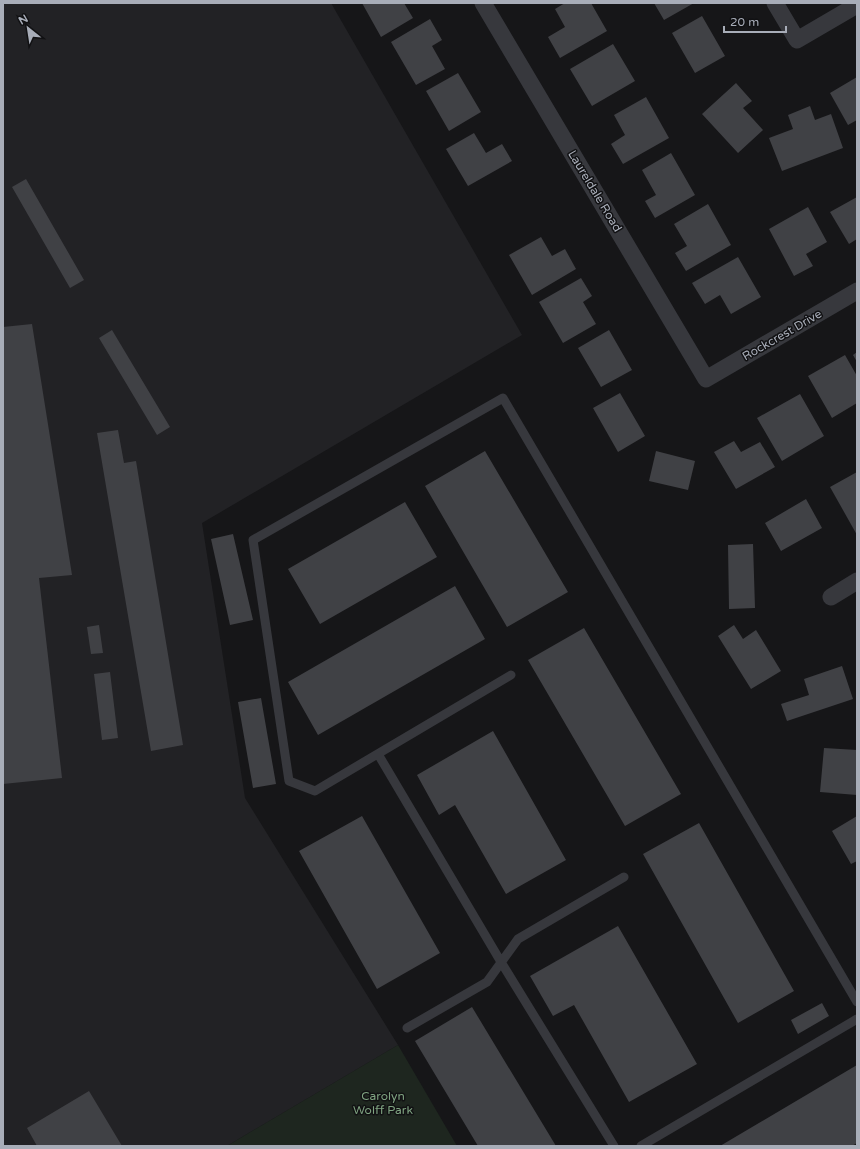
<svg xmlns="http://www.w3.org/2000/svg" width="860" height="1149" viewBox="0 0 860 1149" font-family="'Varela Round',sans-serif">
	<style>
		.built { fill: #222225 }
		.green { fill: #1e261f }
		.building { fill: #404145 }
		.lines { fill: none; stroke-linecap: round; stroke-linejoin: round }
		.service { stroke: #37383d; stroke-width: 9 }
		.minor { stroke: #37383d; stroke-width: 17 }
		.labels { text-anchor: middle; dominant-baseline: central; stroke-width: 3; stroke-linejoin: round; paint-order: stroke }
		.street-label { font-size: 12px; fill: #a8adb8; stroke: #111113 }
		.park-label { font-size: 12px; fill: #7fa381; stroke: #111113 }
	</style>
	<rect width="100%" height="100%" fill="#161618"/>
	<path class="built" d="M 3,3 L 331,3 L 522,335 L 202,523 L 245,798 L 398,1045 L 227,1146 L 3,1146 Z"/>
	<path class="green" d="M 398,1045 L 457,1146 L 227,1146 Z"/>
	<path class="building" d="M 362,3 L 404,3 L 413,18 L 381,37 Z
		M 565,3 L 591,3 L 607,31 L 560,58 L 548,37 L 565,27 L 555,9 Z
		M 654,3 L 694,3 L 664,20 Z
		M 702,16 L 725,56 L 695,73 L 672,33 Z
		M 430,19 L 442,40 L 432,46 L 445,69 L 416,85 L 391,42 Z
		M 613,44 L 635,81 L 592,106 L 570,69 Z
		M 458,73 L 481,112 L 449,131 L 426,91 Z
		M 857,77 L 857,120 L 848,125 L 830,93 Z
		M 736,83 L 752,101 L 743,108 L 763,130 L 738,153 L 702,114 Z
		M 646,97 L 669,138 L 623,164 L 611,144 L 625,135 L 614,115 Z
		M 810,106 L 815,120 L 831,114 L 843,148 L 782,171 L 769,138 L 793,129 L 788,115 Z
		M 474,133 L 486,153 L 502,144 L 512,161 L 468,186 L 446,149 Z
		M 671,153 L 695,195 L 655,218 L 645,201 L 656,195 L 642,170 Z
		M 26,179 L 84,280 L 70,288 L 12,187 Z
		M 857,197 L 857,239 L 849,244 L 830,212 Z
		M 708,204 L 731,245 L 686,271 L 675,253 L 687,246 L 674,224 Z
		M 808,207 L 827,242 L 806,254 L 813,266 L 794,276 L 769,229 Z
		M 541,237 L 552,256 L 565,249 L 576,269 L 532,295 L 509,255 Z
		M 738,257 L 761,297 L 731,314 L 720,295 L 705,304 L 692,283 Z
		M 581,278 L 592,296 L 583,302 L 596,324 L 563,343 L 539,302 Z
		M 32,324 L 72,575 L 39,578 L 62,778 L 3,784 L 3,327 Z
		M 112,330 L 170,427 L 157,435 L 99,338 Z
		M 609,330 L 632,370 L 601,387 L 578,348 Z
		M 857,352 L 857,362 L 853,355 Z
		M 845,355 L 857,376 L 857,403 L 832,418 L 808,376 Z
		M 620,393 L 645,436 L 618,452 L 593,408 Z
		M 800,394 L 824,436 L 782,461 L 757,418 Z
		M 118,430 L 124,463 L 136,461 L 183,745 L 151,751 L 97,433 Z
		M 734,441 L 741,452 L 760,442 L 775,467 L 736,489 L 714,452 Z
		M 485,451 L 568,592 L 507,627 L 425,486 Z
		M 656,451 L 695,461 L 688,490 L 649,481 Z
		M 857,472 L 857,535 L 830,487 Z
		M 806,499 L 822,528 L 781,551 L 765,523 Z
		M 405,502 L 437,557 L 320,624 L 288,569 Z
		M 233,534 L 253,620 L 230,625 L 211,539 Z
		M 753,544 L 755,608 L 729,609 L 728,545 Z
		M 455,586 L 485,639 L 318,735 L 288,682 Z
		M 99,625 L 103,653 L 91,654 L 87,627 Z
		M 734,625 L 743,639 L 756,630 L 781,671 L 751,689 L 718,636 Z
		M 584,628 L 681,794 L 625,826 L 528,660 Z
		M 842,666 L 853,699 L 787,721 L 781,704 L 809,695 L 804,679 Z
		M 110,672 L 118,738 L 102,740 L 94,674 Z
		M 261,698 L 276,784 L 253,788 L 238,702 Z
		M 493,731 L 566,860 L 506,894 L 455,805 L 439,815 L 417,775 Z
		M 824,748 L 857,750 L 857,795 L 820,792 Z
		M 362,816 L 440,953 L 377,989 L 299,851 Z
		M 857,816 L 857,861 L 851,864 L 832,831 Z
		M 699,823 L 794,991 L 738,1023 L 643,854 Z
		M 618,926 L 697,1064 L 629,1102 L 574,1005 L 553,1016 L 530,976 Z
		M 822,1003 L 829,1016 L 798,1034 L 791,1020 Z
		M 472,1007 L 556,1146 L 478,1146 L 415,1041 Z
		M 857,1065 L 857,1143 L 852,1146 L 720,1146 Z
		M 89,1091 L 122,1146 L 37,1146 L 27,1128 Z"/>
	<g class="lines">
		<path class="service" d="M 511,675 L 315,791 L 289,781 L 253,540 L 503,398 L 857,1002
			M 378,754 L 501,962 L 614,1146
			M 407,1028 L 487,982 L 518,939 L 624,877
			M 641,1146 L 857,1019"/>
		<path class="minor" d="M 483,3 L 706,379 L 857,291
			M 775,3 L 797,40 L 857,5
			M 831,597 L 857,581"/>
	</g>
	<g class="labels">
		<g class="street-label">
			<text transform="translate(595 191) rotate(59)">Laureldale Road</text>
			<text transform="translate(782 335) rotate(-30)">Rockcrest Drive</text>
		</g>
		<g class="park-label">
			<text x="383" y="1096">Carolyn<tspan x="383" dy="14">Wolff Park</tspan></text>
		</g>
	</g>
	<rect width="860" height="1149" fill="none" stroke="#a8adb8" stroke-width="8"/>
	<g transform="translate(28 28) rotate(330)" stroke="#111113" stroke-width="3" paint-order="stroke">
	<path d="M0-3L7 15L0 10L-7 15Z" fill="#a8adb8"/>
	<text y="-6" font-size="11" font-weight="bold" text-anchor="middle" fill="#a8adb8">N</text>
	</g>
	<path d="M724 26v6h62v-6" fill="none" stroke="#a8adb8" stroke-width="2"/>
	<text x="730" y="26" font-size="12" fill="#a8adb8" stroke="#111113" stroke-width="3" paint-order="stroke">20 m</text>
</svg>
